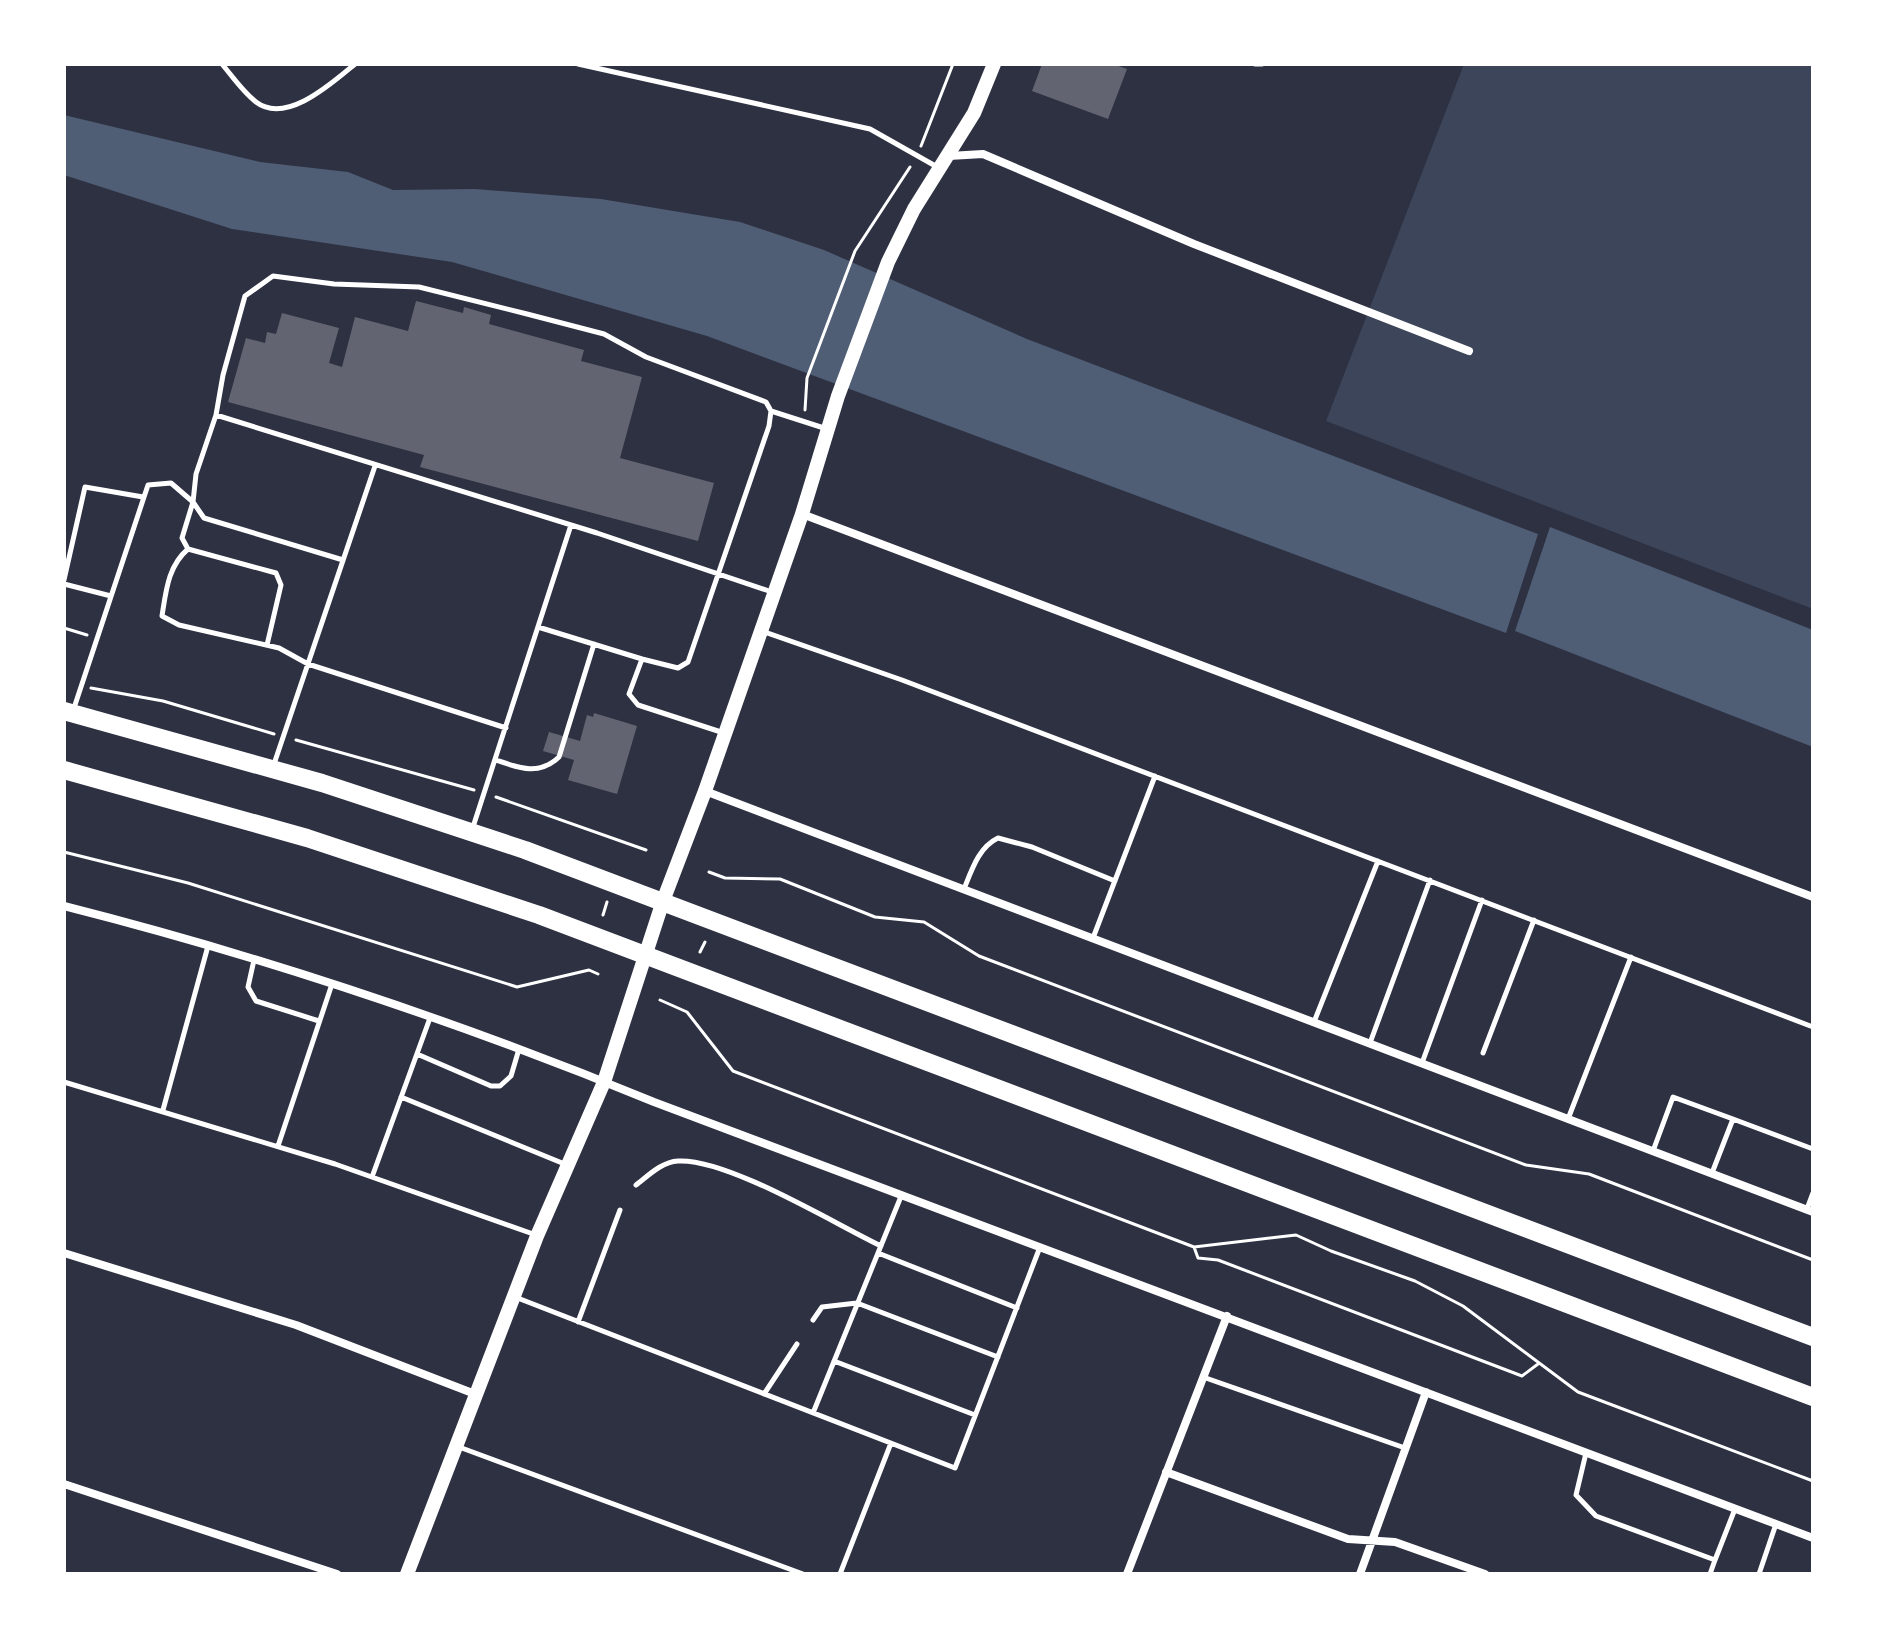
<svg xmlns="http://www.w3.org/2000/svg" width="1877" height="1638" viewBox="0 0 1877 1638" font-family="'Nunito Sans',sans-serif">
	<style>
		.green { fill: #3c4559 }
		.water { fill: #4f5d75 }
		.building { fill: #626471 }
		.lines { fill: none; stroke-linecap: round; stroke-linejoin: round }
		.path { stroke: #fff; stroke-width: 3 }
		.service { stroke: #fff; stroke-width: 5 }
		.minor { stroke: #fff; stroke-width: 8 }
		.tertiary { stroke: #fff; stroke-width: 14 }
		.primary { stroke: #fff; stroke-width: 18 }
	</style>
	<rect width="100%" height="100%" fill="#2d3142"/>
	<path class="green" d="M 1464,64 L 1813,64 L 1813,609 L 1326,421 Z"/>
	<path class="water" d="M 64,115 L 260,162 L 348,172 L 393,190 L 475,189 L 601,199 L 740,222 L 824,250 L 1027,339 L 1538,534 L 1506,633 L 707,336 L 452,262 L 232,229 L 64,175 Z
		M 1550,527 L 1813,630 L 1813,747 L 1515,631 Z"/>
	<path class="building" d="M 1042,64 L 1113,64 L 1127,69 L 1108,119 L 1032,91 Z
		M 416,301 L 463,313 L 464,307 L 491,315 L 489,324 L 584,350 L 581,361 L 642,377 L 620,458 L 714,483 L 698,541 L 420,467 L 424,455 L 228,402 L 246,338 L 265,343 L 267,332 L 276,334 L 282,313 L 339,328 L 329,363 L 342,367 L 355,317 L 408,331 Z
		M 594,713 L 637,726 L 617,794 L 568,780 L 574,760 L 543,751 L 549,732 L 580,741 L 587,715 L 593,717 Z"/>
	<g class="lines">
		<path class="path" d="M 921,146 L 953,64
			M 805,410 L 807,378 L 855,251 L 910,167
			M 64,628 L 87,635
			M 91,688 L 163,701 L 274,734
			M 296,740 L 474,790
			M 496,797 L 646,850
			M 64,852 L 188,883 L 517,987 L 589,970 L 598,974
			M 709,872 L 725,878 L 780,879 L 875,917 L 924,922 L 979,956 L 1526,1165 L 1589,1174 L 1813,1260
			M 603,915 L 607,902
			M 700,952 L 705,942
			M 660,1000 L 687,1012 L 733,1071 L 1194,1247 L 1296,1235 L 1331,1251 L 1415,1281 L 1463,1306 L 1578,1392 L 1813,1481
			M 1194,1247 L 1198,1258 L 1218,1260 L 1522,1376 L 1538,1364"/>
		<path class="service" d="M 222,64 C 232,76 243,92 256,102 C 286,125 332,83 355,64
			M 578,64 L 870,129 L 939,168
			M 1255,64 L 1262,64
			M 771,411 L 827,429
			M 216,415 L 223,375 L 245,296 L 273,276 L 334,284 L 419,287 L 527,314 L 604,334 L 646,357 L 766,402 L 771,411 L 769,426 L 688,662 L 678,668 L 642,659
			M 193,502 L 204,518 L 343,560
			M 188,549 L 182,538 L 193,502
			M 64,580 L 85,487 L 143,497
			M 64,584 L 111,596
			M 538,627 L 642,659 L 629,694 L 638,705 L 724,733
			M 762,631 L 902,680 L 1813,1027
			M 267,645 L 281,585 L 276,573 L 188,549 C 168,566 166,591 162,616 L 179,625 L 279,648 L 308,664 L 506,728
			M 74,708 L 148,485 L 171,483 L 193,502 L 196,474 L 216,415 L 597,533 L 772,592
			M 496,760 C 519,768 539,776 559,757 L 594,644
			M 274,764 L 375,466
			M 473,827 L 571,525
			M 964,889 C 972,869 979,847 998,838 L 1032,847 L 1115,881
			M 1093,938 L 1155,776
			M 254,960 L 248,987 L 256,1001 L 319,1021
			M 1314,1022 L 1378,861
			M 1370,1043 L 1430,880
			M 1483,1053 L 1534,920
			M 417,1054 L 491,1086 L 500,1086 L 511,1076 L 519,1049
			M 1422,1063 L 1482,900
			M 64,1082 L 335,1164 L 536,1235
			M 401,1097 L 567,1165
			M 163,1110 L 208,946
			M 1568,1119 L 1631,957
			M 278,1146 L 332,984
			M 1653,1151 L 1673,1097 L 1733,1119
			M 1712,1173 L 1733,1119 L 1813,1149
			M 372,1177 L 430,1018
			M 636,1185 C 648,1176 661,1162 678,1161 C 727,1158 833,1223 881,1246
			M 1807,1209 L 1813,1193
			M 878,1253 L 1017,1308
			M 515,1297 L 955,1468 L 1040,1247
			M 813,1320 L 822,1307 L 857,1303 L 998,1357
			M 578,1322 L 620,1210
			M 834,1361 L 975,1415
			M 1203,1377 L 1405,1448
			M 764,1394 L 797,1344
			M 813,1413 L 902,1194
			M 459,1447 L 803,1574
			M 1586,1453 L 1576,1495 L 1596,1516 L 1715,1560 L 1710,1574
			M 1715,1560 L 1735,1509
			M 840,1574 L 891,1443
			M 1759,1574 L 1776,1524"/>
		<path class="minor" d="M 949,156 L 983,154 L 1194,244 L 1469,351
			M 802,514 L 1813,897
			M 705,791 L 1813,1212
			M 64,906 C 265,957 462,1023 654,1102 L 1813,1538
			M 64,1253 L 296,1325 L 475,1394
			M 1166,1472 L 1348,1539 L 1395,1542 L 1485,1574
			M 64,1484 L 337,1574
			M 1127,1574 L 1227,1316
			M 1360,1574 L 1426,1392"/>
		<path class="tertiary" d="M 407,1574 L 537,1236 L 604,1082 L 663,901 L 705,791 L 802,514 L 838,396 L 888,262 L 914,209 L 974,113 L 994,64"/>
		<path class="primary" d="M 64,711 L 322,783 L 525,850 L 1813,1337
			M 64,770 L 307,838 L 539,915 L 1813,1397"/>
	</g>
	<rect width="1877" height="1638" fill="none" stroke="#ffffff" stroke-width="132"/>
</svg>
